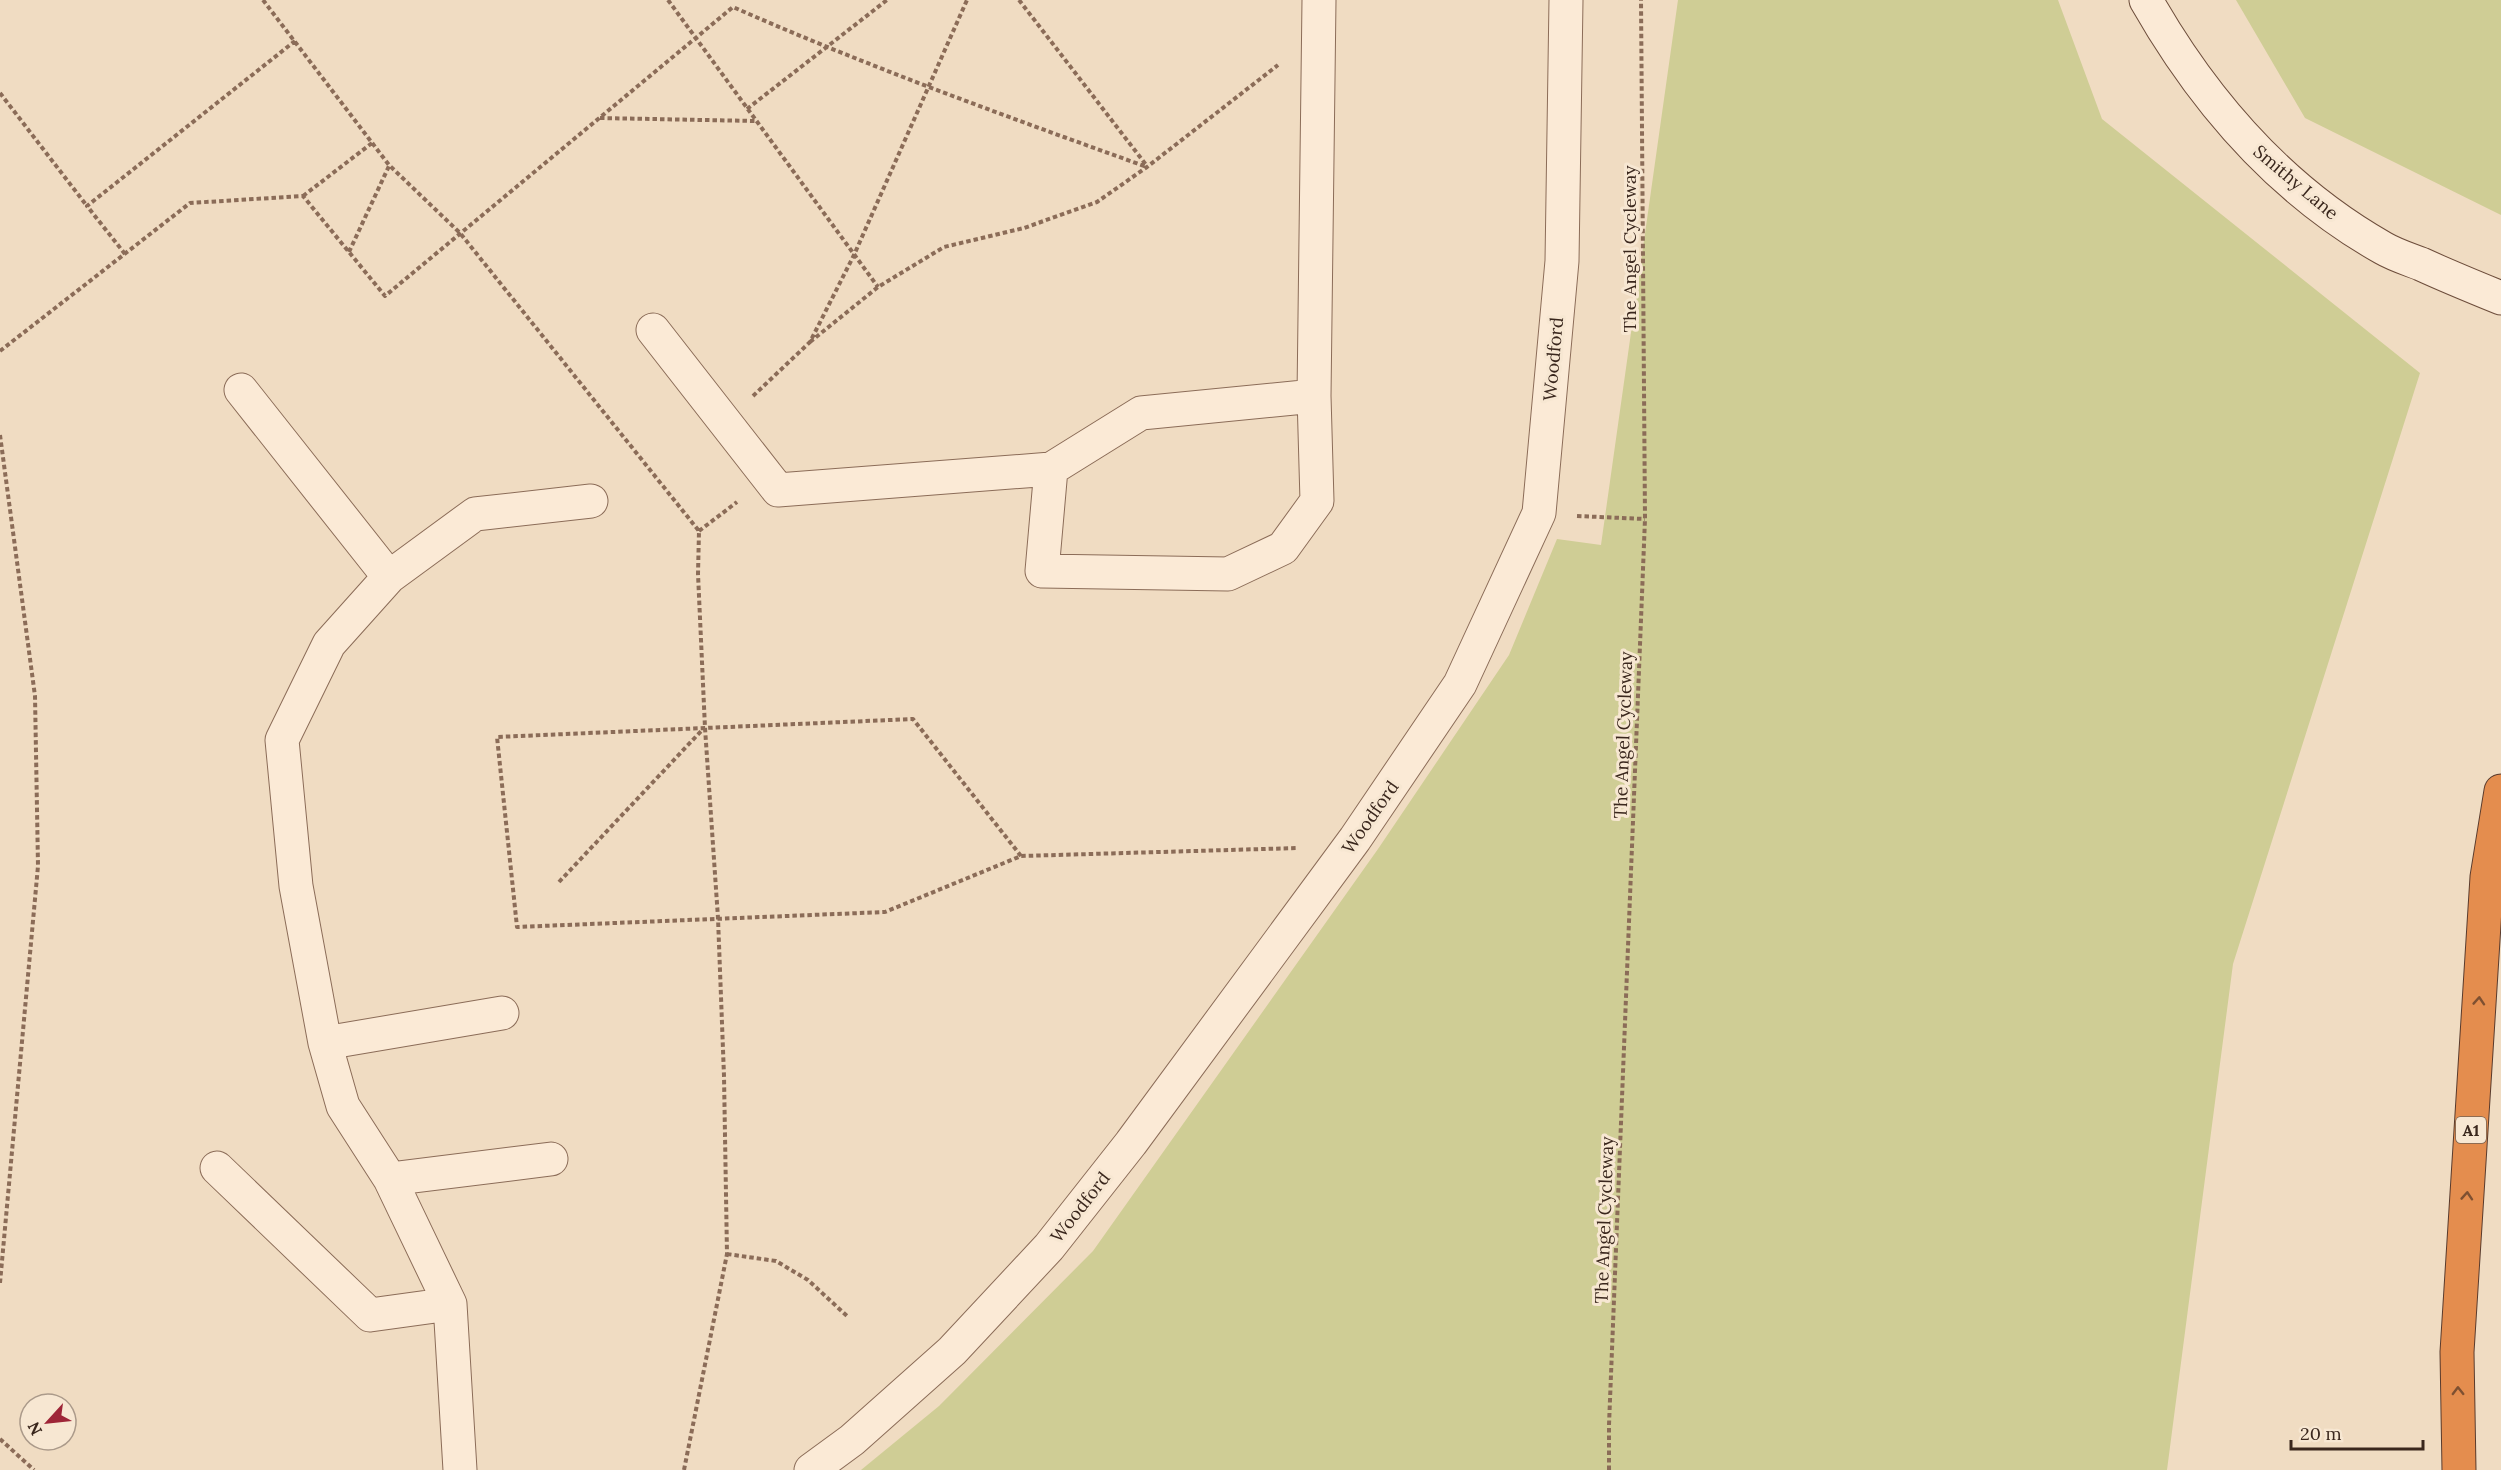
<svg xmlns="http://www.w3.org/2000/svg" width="2501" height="1470" viewBox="0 0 2501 1470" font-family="Lora,serif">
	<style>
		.green { fill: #cfcd95 }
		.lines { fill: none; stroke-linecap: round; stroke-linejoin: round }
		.street-casing { stroke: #8b6c58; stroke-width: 35 }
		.secondary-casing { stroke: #6d4d3b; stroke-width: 35 }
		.highway-casing { stroke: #593b2d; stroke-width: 35 }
		.path { stroke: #8b6c58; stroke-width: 4; stroke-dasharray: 4.5 3; stroke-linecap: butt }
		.street { stroke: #fbead6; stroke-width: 33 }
		.secondary { stroke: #fbead6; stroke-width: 33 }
		.highway { stroke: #e48d4e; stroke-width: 33 }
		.oneway { stroke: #7e5031 }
		.labels { text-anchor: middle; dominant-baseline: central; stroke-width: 6; stroke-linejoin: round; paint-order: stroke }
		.shield { fill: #f7e7d2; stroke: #736153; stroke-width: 1.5 }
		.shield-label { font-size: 16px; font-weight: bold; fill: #3a271d }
		.street-label { font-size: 18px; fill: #3a271d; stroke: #f7e7d2 }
	</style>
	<rect width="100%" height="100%" fill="#f0dcc2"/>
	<path class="green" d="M 1678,0 L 2058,0 L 2102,119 L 2420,373 L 2233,964 L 2167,1470 L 861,1470 L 939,1406 L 1093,1251 L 1378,849 L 1509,655 L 1557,539 L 1601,545 Z
		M 2236,0 L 2501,0 L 2501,215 L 2305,118 Z"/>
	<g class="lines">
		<defs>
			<path id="street" d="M 653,330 L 778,490 L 1051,469 L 1141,413 L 1314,396
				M 241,390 L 389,577
				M 1051,469 L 1042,571 L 1228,574 L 1283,548 L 1317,501 L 1314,396 L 1319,0
				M 325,1043 L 502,1013
				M 217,1168 L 370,1315 L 450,1304
				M 390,1179 L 551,1159
				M 460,1470 L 450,1304 L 390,1179 L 343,1106 L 325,1043 L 296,886 L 282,740 L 329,644 L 389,577 L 475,514 L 591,501
				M 811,1470 L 852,1440 L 952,1351 L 1049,1247 L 1131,1143 L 1355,839 L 1460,684 L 1539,513 L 1562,261 L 1566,0"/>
			<path id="secondary" d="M 2146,0 C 2204,102 2279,189 2383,248 C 2395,255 2408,259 2421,264 C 2447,276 2474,287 2501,298"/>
			<path id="highway" d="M 2459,1470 L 2457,1352 L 2487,877 L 2501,791"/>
		</defs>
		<use href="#street" class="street-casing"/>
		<use href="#secondary" class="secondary-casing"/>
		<use href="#highway" class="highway-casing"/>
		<path class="path" d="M 263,0 L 389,165 L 460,233 L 699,531 L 698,574 L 705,728 L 718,918 L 724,1076 L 727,1254 L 684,1470
			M 668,0 L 878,287
			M 1019,0 L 1147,166
			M 0,93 L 87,206
			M 747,109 L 887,0
			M 600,118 L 755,121
			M 303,196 L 372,143
			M 349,252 L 389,166
			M 125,254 L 87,206 L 295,41
			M 810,342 L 878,287 L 944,247 L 1024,228 L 1097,202 L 1147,167 L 1278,65
			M 0,351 L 190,203 L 303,196 L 385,296 L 733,7 C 869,67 1008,117 1147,167
			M 753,396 L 810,342 L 854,255 L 967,0
			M 0,435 L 35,696 L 38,866 L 0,1283
			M 1577,516 L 1645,519
			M 699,531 L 737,502
			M 1021,856 L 913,719 L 497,737 L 517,927 L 885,912 L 1021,856 L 1298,848
			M 559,882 L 704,728
			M 727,1254 L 776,1261 L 808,1280 L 847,1316
			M 0,1439 L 34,1470
			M 1609,1470 L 1609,1425 L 1645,519 L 1641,0"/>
		<use href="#street" class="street"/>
		<use href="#secondary" class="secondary"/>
		<use href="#highway" class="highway"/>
	</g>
	<defs><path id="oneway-chevron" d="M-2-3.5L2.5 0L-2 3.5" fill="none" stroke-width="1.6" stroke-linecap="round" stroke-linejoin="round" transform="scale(1.5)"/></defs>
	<g class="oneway">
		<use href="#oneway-chevron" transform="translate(2479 1001) rotate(-86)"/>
		<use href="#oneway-chevron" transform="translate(2467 1196) rotate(-86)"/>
		<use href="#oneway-chevron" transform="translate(2458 1391) rotate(-91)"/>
	</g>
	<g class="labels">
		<rect class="shield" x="2456" y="1117" width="30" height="26" rx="4.5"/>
		<g class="shield-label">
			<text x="2471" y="1130">A1</text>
		</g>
		<g class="street-label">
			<text transform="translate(2296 182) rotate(40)">Smithy Lane</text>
			<text transform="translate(1629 249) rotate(-90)">The Angel Cycleway</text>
			<text transform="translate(1553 359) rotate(-85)">Woodford</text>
			<text transform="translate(1623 735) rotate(-88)">The Angel Cycleway</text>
			<text transform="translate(1370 817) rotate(-55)">Woodford</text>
			<text transform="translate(1080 1207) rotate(-52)">Woodford</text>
			<text transform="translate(1604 1220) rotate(-88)">The Angel Cycleway</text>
		</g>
	</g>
	<g transform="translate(48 1422) rotate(243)"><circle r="28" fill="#f7e7d2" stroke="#ab9a8a" stroke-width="1.5"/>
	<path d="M0-4.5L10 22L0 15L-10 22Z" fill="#9e2537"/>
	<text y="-9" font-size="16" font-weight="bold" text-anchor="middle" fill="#3a271d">N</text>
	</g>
	<path d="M2291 1440v9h132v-9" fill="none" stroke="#3a271d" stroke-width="3"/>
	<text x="2300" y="1440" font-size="18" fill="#3a271d" stroke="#f7e7d2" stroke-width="4.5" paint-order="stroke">20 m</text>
</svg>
